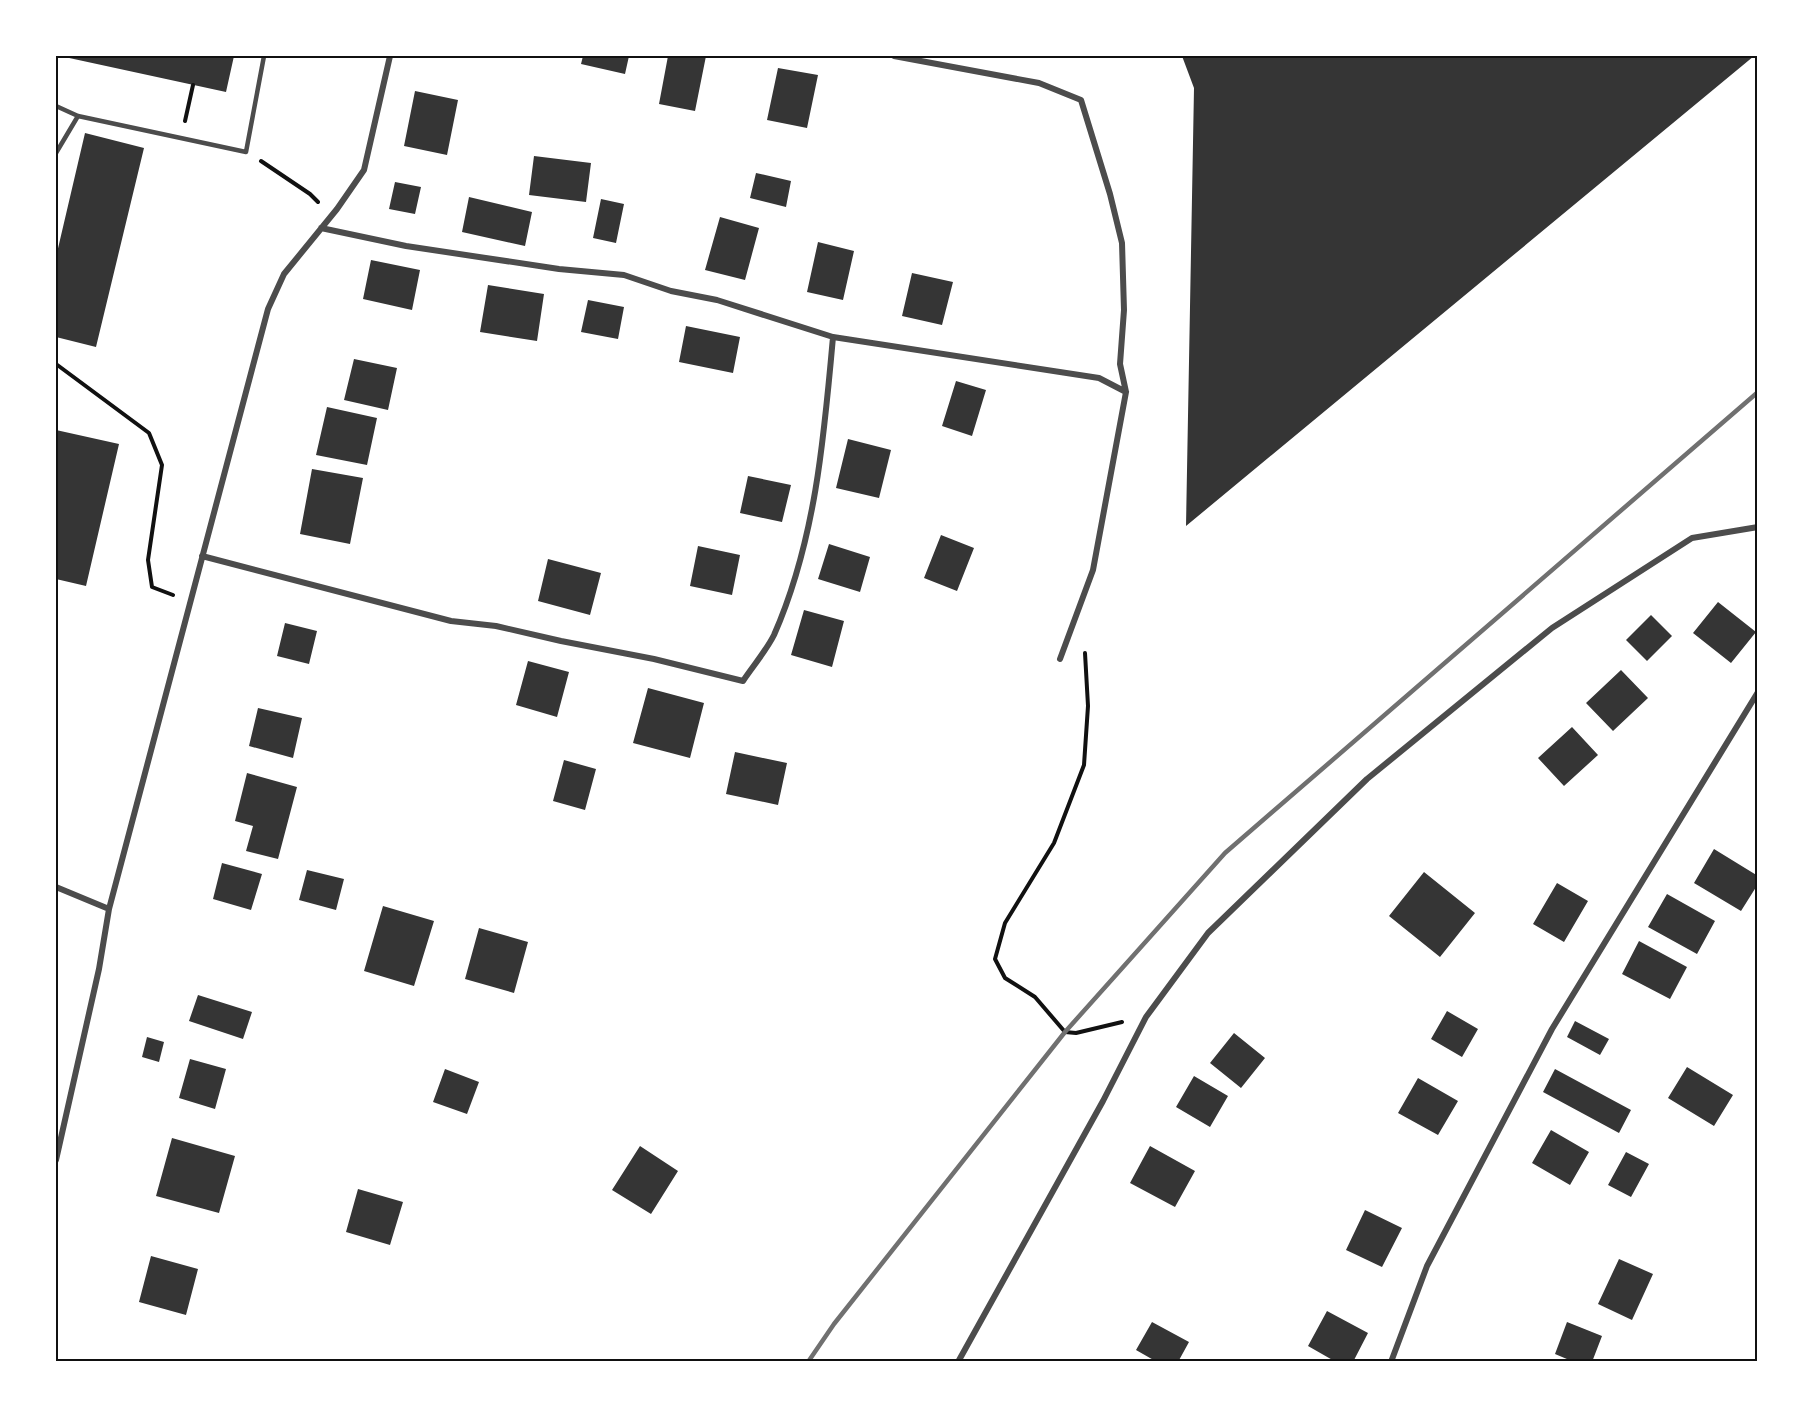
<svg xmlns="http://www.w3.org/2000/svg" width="1813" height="1417" viewBox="0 0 1813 1417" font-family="'PT Sans',sans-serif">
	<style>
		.building { fill: #353535 }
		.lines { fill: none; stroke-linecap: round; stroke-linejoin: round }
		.path { stroke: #111; stroke-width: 4 }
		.service { stroke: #4c4c4c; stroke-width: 4.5 }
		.minor { stroke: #4c4c4c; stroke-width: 6 }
		.rail { stroke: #707070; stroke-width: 4.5 }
		.neatline { fill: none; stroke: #111; stroke-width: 2 }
	</style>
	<rect width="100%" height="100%" fill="#fff"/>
	<path class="building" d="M 60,56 L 234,56 L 226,92 Z
		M 583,56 L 629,56 L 625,74 L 581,64 Z
		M 668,56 L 706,56 L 695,111 L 659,104 Z
		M 1182,56 L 1754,56 L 1186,526 L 1194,88 Z
		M 778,68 L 818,75 L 807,128 L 767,120 Z
		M 415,91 L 458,100 L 447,155 L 404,146 Z
		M 85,133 L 144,148 L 96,347 L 56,337 L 56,257 Z
		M 534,156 L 591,163 L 586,202 L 529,195 Z
		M 756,173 L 791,181 L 786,207 L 750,198 Z
		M 395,182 L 421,187 L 415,214 L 389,209 Z
		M 469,197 L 532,212 L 525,246 L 462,232 Z
		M 601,199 L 624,204 L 616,243 L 593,238 Z
		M 720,217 L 759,228 L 745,280 L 705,270 Z
		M 818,242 L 854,251 L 843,300 L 807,292 Z
		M 371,260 L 420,270 L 412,310 L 363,299 Z
		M 912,273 L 953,282 L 942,325 L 902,316 Z
		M 488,285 L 544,294 L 537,341 L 480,332 Z
		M 588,300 L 624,307 L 618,339 L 581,332 Z
		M 686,326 L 740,337 L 733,373 L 679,362 Z
		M 354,359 L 397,368 L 388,410 L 344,400 Z
		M 956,381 L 986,390 L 972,436 L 942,426 Z
		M 327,407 L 377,418 L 367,465 L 316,455 Z
		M 56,430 L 119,444 L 86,586 L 56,579 Z
		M 848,439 L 891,450 L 879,498 L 836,488 Z
		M 312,469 L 363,478 L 350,544 L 300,534 Z
		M 748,476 L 791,485 L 782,522 L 740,513 Z
		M 941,535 L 974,548 L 957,591 L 924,578 Z
		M 829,544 L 870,557 L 860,592 L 818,579 Z
		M 698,546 L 740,555 L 732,595 L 690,586 Z
		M 548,559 L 601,573 L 590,615 L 538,601 Z
		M 1718,602 L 1756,632 L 1731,663 L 1693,633 Z
		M 804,610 L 844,621 L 832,667 L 791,655 Z
		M 1651,615 L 1672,636 L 1647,661 L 1626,640 Z
		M 285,623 L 317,631 L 309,664 L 277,656 Z
		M 528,661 L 569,672 L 557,717 L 516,705 Z
		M 1621,670 L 1648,698 L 1613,731 L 1586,703 Z
		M 648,688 L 704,703 L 690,758 L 633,743 Z
		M 258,708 L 302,718 L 293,758 L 249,746 Z
		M 1572,727 L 1598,755 L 1564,786 L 1538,758 Z
		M 735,752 L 787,763 L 778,805 L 726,794 Z
		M 564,760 L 596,769 L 585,810 L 553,801 Z
		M 247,773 L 297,787 L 278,859 L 246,851 L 253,826 L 235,821 Z
		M 1714,849 L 1758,876 L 1758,884 L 1741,911 L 1694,883 Z
		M 222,863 L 262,874 L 251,910 L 213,899 Z
		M 307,870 L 344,879 L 336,910 L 299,900 Z
		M 1424,872 L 1475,913 L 1440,957 L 1389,916 Z
		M 1557,883 L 1588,901 L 1564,942 L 1533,924 Z
		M 1667,894 L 1715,921 L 1697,954 L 1648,927 Z
		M 383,906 L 434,921 L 414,986 L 364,971 Z
		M 479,928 L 528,942 L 514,993 L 465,979 Z
		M 1639,941 L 1687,967 L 1670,999 L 1622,974 Z
		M 198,995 L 252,1012 L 243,1039 L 189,1021 Z
		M 1447,1011 L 1478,1029 L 1462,1057 L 1431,1039 Z
		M 1575,1021 L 1609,1039 L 1600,1055 L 1567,1037 Z
		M 1234,1033 L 1265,1058 L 1241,1088 L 1210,1063 Z
		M 147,1037 L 164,1042 L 159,1062 L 142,1057 Z
		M 190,1059 L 226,1069 L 215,1109 L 179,1098 Z
		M 1687,1067 L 1733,1095 L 1714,1126 L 1668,1098 Z
		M 445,1069 L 479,1082 L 467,1114 L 433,1102 Z
		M 1555,1069 L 1631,1110 L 1619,1133 L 1543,1092 Z
		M 1194,1076 L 1228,1096 L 1210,1127 L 1176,1107 Z
		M 1418,1078 L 1458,1101 L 1438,1135 L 1398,1113 Z
		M 1551,1130 L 1589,1152 L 1570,1185 L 1532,1163 Z
		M 172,1138 L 235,1156 L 219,1213 L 156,1196 Z
		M 640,1146 L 678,1171 L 651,1214 L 612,1190 Z
		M 1150,1146 L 1195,1171 L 1175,1207 L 1130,1183 Z
		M 1626,1152 L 1649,1164 L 1631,1197 L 1608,1185 Z
		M 358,1189 L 403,1202 L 390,1245 L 346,1232 Z
		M 1365,1210 L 1402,1228 L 1382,1267 L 1346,1250 Z
		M 151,1256 L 198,1269 L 186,1315 L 139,1302 Z
		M 1619,1259 L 1653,1274 L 1632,1320 L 1598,1304 Z
		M 1327,1311 L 1368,1333 L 1353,1362 L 1336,1362 L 1308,1346 Z
		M 1152,1322 L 1189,1342 L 1178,1362 L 1157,1362 L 1136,1350 Z
		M 1567,1322 L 1602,1336 L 1592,1362 L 1574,1362 L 1555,1354 Z"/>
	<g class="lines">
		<path class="path" d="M 185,121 L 193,85
			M 261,161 L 310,194 L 318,202
			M 56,364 L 149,433 L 162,465 L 148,560 L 152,587 L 173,595
			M 1085,653 L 1088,706 L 1084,765 L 1054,843 L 1005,923 L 995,959 L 1005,978 L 1035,997 L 1065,1032 L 1076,1033 L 1122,1022"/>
		<path class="service" d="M 56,106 L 78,116 L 246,152 L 264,56
			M 56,153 L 78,116"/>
		<path class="minor" d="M 894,56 L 1039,83 L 1081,100 L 1110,194 L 1122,243 L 1124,310 L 1120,364 L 1126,392 L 1093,570 L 1060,659
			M 321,228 L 406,246 L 559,269 L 624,275 L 671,291 L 717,300 L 833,337 L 1099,378 L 1126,392
			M 202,556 L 451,621 L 496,626 L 561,641 L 654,659 L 743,681 C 753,666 766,651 774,635 C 815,542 824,439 833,337
			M 56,887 L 109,909
			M 56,1160 L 99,969 L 109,909 L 268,309 L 284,274 L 337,209 L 364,170 L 390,56
			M 958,1362 L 1103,1101 L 1146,1017 L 1208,933 L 1367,779 L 1552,628 L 1692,538 L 1758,527
			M 1391,1362 L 1427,1266 L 1552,1029 L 1758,692"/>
		<path class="rail" d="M 808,1362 L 834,1324 L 1065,1032 L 1225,853 L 1758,392"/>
	</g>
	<rect width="1813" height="1417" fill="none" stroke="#ffffff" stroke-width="114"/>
	<rect x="57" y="57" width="1699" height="1303" class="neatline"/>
</svg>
